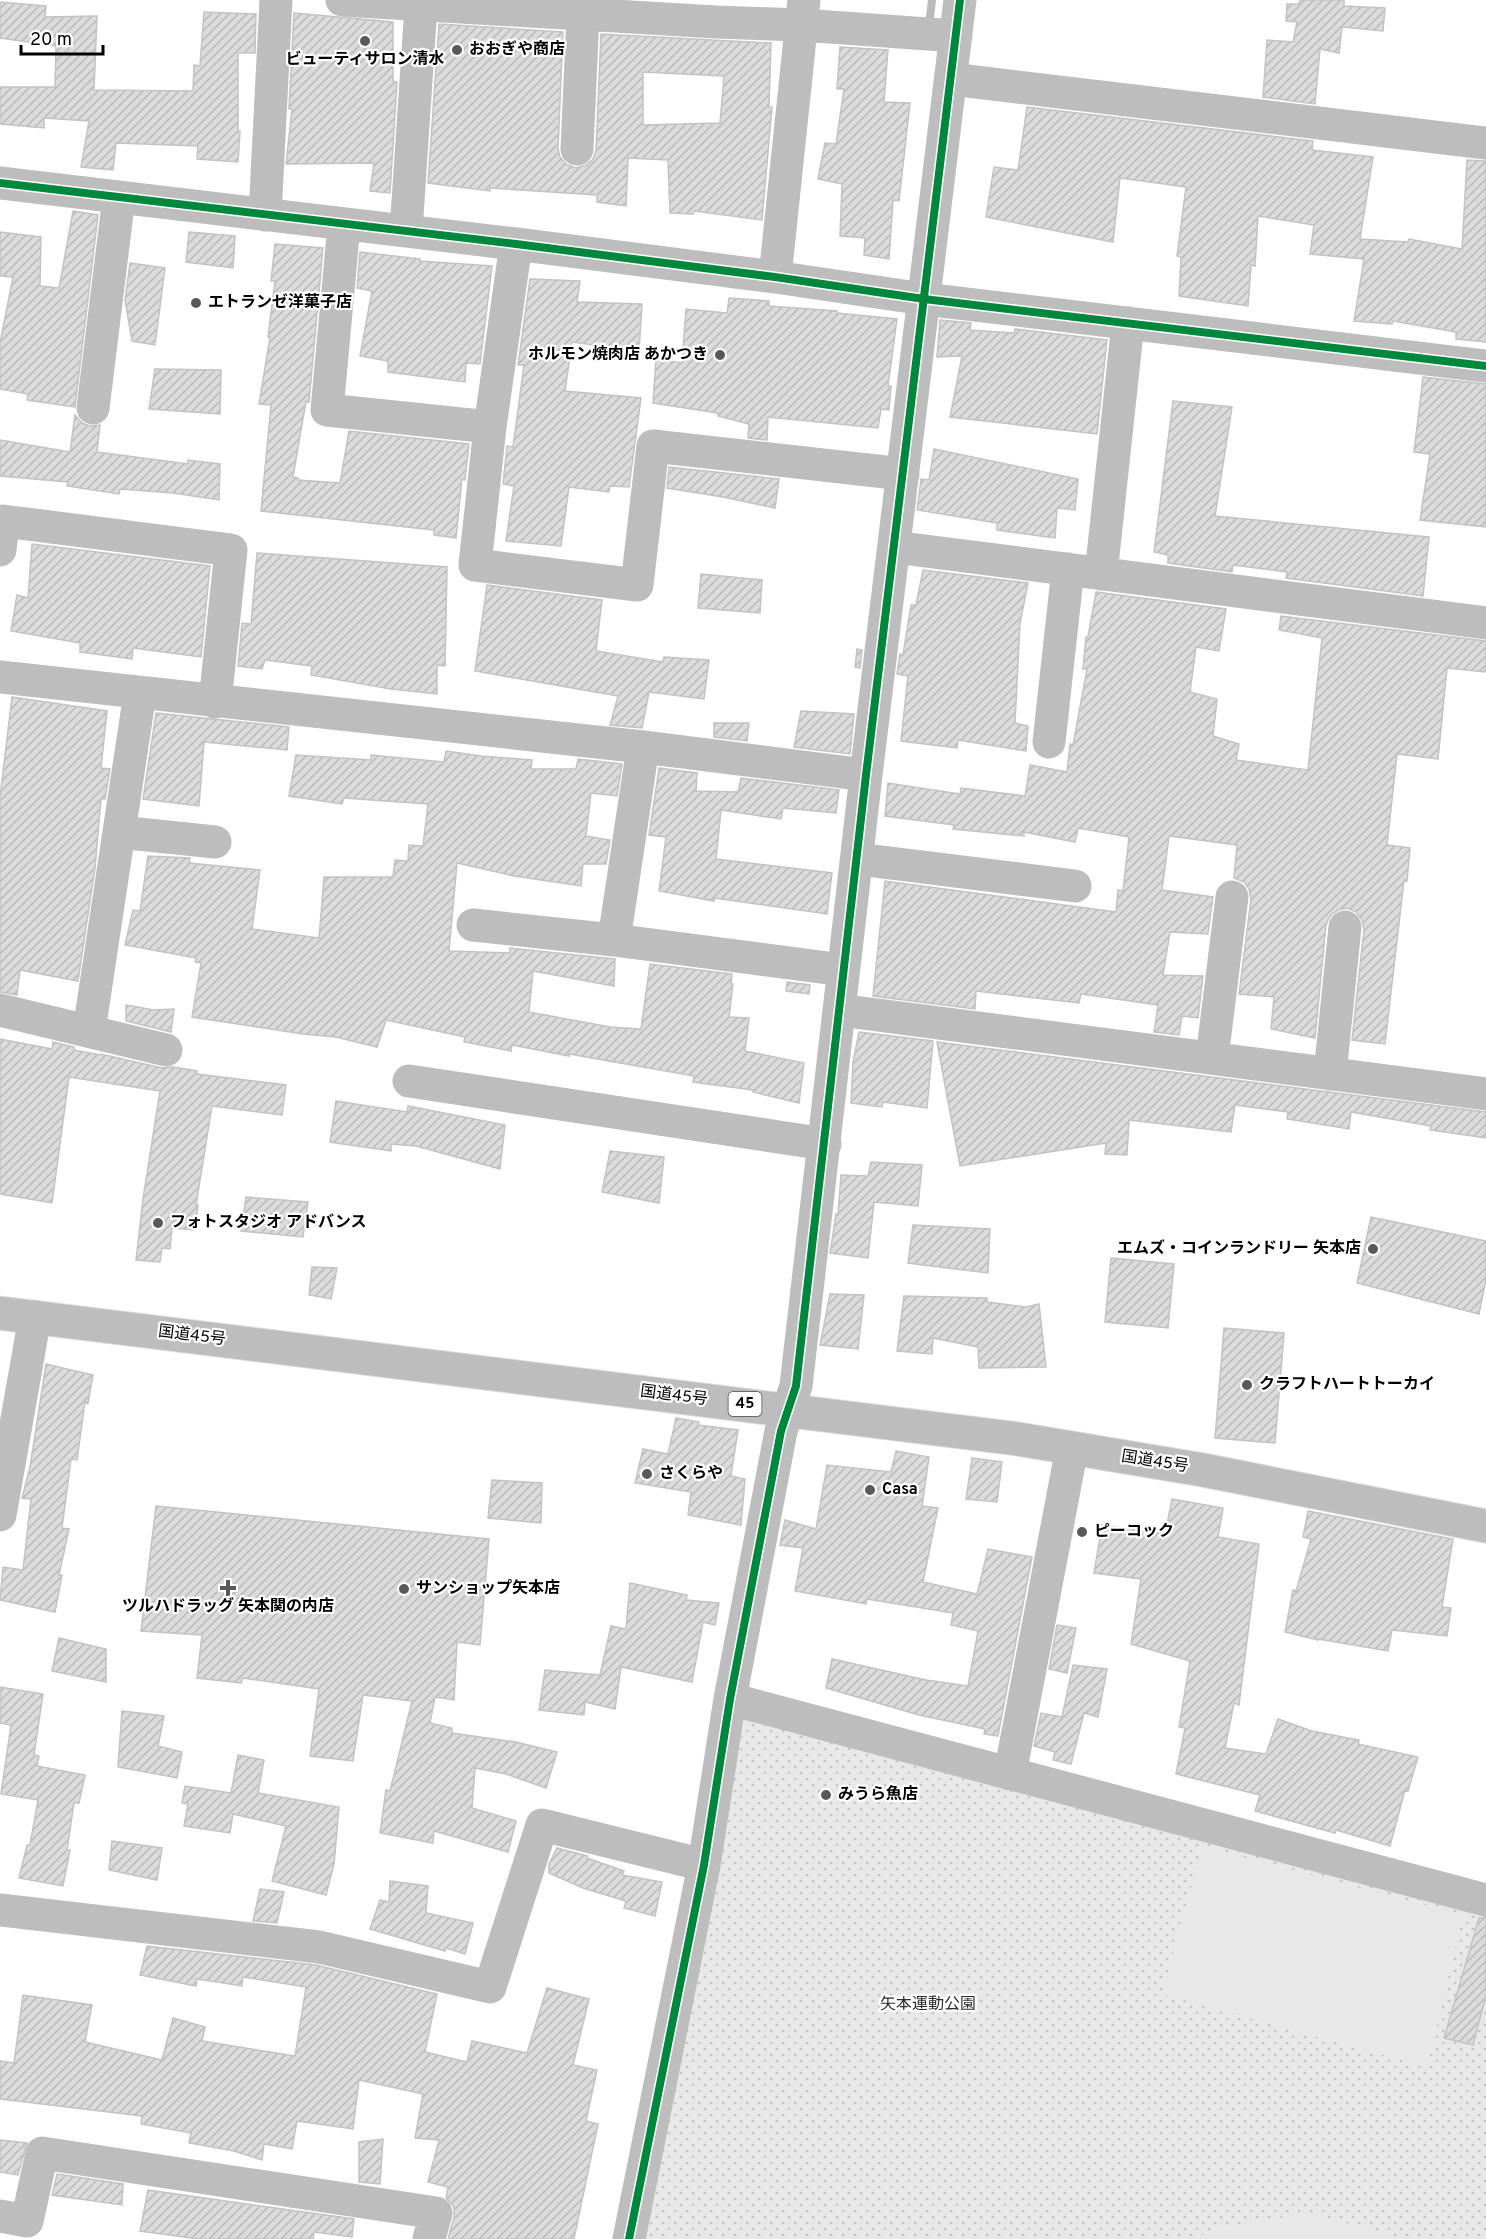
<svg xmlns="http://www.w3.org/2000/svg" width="1486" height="2239" viewBox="0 0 1486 2239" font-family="Overpass,'Noto Sans JP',sans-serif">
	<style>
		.park { fill: url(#park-dots) }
		.pitch { fill: #e8e8e8 }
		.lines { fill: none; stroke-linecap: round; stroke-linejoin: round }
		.stream { stroke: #bababa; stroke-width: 8 }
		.building { fill: url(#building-hatch); stroke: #c3c3c3; stroke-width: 1.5; fill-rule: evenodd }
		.highway-casing { stroke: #dbdbdb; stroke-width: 35 }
		.minor { stroke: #bdbdbd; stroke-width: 33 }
		.highway { stroke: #bdbdbd; stroke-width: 33 }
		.cycleway-casing { stroke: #fff; stroke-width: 11 }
		.cycleway { stroke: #00873e; stroke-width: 8 }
		.poi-dot { fill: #595959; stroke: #fff; stroke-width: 2 }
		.labels { text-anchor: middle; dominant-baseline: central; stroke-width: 4.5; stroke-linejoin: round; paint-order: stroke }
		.shield { fill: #fff; stroke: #4c4c4c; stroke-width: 1.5 }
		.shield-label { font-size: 15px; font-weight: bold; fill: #000 }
		.poi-label { font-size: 16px; font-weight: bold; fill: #000; stroke: #fff; text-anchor: start }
		.street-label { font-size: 16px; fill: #000; stroke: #fff }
		.park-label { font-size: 16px; fill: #2c2c2c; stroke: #fff }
	</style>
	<defs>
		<pattern id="park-dots" width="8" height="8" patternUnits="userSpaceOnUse" patternTransform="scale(1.5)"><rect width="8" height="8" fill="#e8e8e8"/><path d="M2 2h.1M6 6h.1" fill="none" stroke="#c5c5c5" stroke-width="1.8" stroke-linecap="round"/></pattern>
		<pattern id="building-hatch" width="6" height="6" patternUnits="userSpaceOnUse" patternTransform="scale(1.5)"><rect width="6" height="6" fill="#dbdbdb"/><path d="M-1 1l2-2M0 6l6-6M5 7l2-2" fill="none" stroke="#bababa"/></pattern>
	</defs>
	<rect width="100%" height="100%" fill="#fff"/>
	<path class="park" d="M 744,1719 L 1486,1911 L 1486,2239 L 644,2239 Z"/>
	<path class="pitch" d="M 1202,1846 L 1463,1915 L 1427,2067 L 1162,1994 Z
		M 1309,2213 C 1337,2223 1371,2226 1397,2239 L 1193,2239 L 1218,2228 Z"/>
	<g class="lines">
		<path class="stream" d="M 930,17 L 932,0"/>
	</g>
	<path class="building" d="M 1300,0 L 1344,0 L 1344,6 L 1385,8 L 1383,31 L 1342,27 L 1339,53 L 1320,49 L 1315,104 L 1263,97 L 1267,40 L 1293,42 L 1297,22 L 1286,21 L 1287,4 L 1299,4 Z
		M 0,2 L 46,6 L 45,17 L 97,16 L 94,90 L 193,91 L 194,65 L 200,66 L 204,12 L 256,14 L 255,53 L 238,53 L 238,131 L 240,131 L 238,162 L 197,159 L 198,146 L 116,143 L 113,170 L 81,167 L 89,121 L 44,118 L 44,128 L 0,124 L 0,87 L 55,87 L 56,46 L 0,38 Z
		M 294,13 L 393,22 L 393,81 L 397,82 L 390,193 L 370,191 L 374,163 L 286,164 L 292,109 L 289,109 Z
		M 439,24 L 563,32 L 558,149 L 560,157 L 566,164 L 576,168 L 586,165 L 593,159 L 596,150 L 601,34 L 771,43 L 769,107 L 772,107 L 762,220 L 694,211 L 693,214 L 670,213 L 668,160 L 628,158 L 626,206 L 597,202 L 597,195 L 490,188 L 490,191 L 428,183 ZM 643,72 L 724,76 L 720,123 L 643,125 Z
		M 840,47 L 888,50 L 884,102 L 910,103 L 899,201 L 893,200 L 889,259 L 864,255 L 865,238 L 840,236 L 842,184 L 818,179 L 825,143 L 836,144 L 844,89 L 837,89 Z
		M 1027,107 L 1313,141 L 1312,150 L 1373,157 L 1360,239 L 1408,242 L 1409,239 L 1462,249 L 1467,160 L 1486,161 L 1486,342 L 1456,339 L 1456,332 L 1393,321 L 1392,324 L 1354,321 L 1364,259 L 1310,254 L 1314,225 L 1258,216 L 1255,266 L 1251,265 L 1248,306 L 1179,296 L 1181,257 L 1177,256 L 1186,187 L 1120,178 L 1113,242 L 986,217 L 994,167 L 1018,170 Z
		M 73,211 L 98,215 L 75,407 L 27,400 L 28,394 L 0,389 L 0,343 L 13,277 L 0,276 L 0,232 L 41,237 L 40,286 L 59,288 Z
		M 189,232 L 235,236 L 233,268 L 186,262 Z
		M 275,244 L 323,248 L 309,402 L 306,401 L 293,477 L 298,478 L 298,480 L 340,483 L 349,431 L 469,444 L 465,480 L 462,479 L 456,538 L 434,535 L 434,530 L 261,511 L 271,405 L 259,404 L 270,337 L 268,337 L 275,281 L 271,281 Z
		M 360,252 L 420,259 L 420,261 L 492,266 L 480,364 L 466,363 L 465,382 L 388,372 L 388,361 L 360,356 L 372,291 L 357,288 Z
		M 130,263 L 165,268 L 155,345 L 132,341 L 125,300 Z
		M 530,279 L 580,281 L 577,302 L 642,304 L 639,351 L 572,342 L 565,391 L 641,398 L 629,487 L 610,486 L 609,492 L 569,487 L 561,546 L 506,541 L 514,486 L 503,484 L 507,446 L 513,447 L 524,365 L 518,365 Z
		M 729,298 L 769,301 L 769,306 L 837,311 L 837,313 L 897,319 L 888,386 L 891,386 L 889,410 L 881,409 L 878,428 L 768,417 L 767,440 L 748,438 L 749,424 L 718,416 L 718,413 L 653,403 L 656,359 L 682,363 L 686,309 L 727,313 Z
		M 940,320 L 971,323 L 970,330 L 1014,333 L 1015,329 L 1107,340 L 1097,434 L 950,417 L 962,356 L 937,357 Z
		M 155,369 L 221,370 L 220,414 L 149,409 Z
		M 1423,377 L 1486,384 L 1486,527 L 1420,520 L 1430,454 L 1414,452 Z
		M 1173,401 L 1232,407 L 1215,516 L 1429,537 L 1423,596 L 1286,578 L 1287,572 L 1233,565 L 1232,572 L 1168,563 L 1168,555 L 1154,552 Z
		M 75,415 L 82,423 L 90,426 L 100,425 L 97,452 L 188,464 L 188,460 L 220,464 L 219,500 L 173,493 L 120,489 L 119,494 L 67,486 L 68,482 L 0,476 L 0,440 L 70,452 Z
		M 934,449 L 1078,479 L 1075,510 L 1057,508 L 1055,538 L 997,530 L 997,523 L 917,510 L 921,479 L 929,480 Z
		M 669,467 L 779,479 L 775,508 L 723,497 L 667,488 Z
		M 32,544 L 210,566 L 201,657 L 133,648 L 132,659 L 80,652 L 80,643 L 11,631 L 17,595 L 28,598 Z
		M 257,553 L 447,567 L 445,666 L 437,665 L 437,694 L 391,689 L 311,675 L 312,666 L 265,660 L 262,669 L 238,666 L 242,623 L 251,624 Z
		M 923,570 L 1028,583 L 1020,623 L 1015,723 L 1028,726 L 1026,751 L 958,740 L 957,748 L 901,741 L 908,676 L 897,674 L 900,654 L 903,655 L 911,605 L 916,605 Z
		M 701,574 L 762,580 L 760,613 L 698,608 Z
		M 487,585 L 602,600 L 596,651 L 663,662 L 664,657 L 709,660 L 704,699 L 649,692 L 642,728 L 610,725 L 618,696 L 475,671 Z
		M 1096,592 L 1226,609 L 1219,651 L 1196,647 L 1190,692 L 1217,699 L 1213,736 L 1239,744 L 1236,760 L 1308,770 L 1322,638 L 1279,630 L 1281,616 L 1486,641 L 1486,672 L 1447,668 L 1438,759 L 1397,754 L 1387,845 L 1410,848 L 1407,881 L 1404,880 L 1385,1044 L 1352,1040 L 1364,929 L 1362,920 L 1356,912 L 1347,908 L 1338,910 L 1330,916 L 1326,925 L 1315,1038 L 1271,1029 L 1274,997 L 1239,994 L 1251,899 L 1249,889 L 1244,882 L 1234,878 L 1237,845 L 1169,836 L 1162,890 L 1213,897 L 1208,934 L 1170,932 L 1163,975 L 1203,976 L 1198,1018 L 1182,1016 L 1179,1035 L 1154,1032 L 1158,1005 L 1081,994 L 1079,1003 L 976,991 L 975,1009 L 873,996 L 885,881 L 1116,912 L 1118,890 L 1123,891 L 1129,837 L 1078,828 L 1075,842 L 1024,832 L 1024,836 L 953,829 L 954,825 L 885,816 L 888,783 L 960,794 L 961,788 L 1025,796 L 1030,765 L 1067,772 L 1070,744 L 1073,745 L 1087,669 L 1083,669 L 1086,637 L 1088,637 Z
		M 857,649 L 862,650 L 860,668 L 855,667 Z
		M 12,697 L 107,711 L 101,768 L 110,769 L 105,799 L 101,799 L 95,868 L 78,981 L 20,970 L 17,995 L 0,992 L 0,797 Z
		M 801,711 L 854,714 L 850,754 L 794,747 Z
		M 156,713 L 289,727 L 287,750 L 204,742 L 199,806 L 143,799 Z
		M 714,723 L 749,723 L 747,741 L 714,737 Z
		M 446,751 L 481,756 L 532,760 L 531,769 L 576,769 L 578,759 L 622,764 L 617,796 L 591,793 L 586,836 L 610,840 L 606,864 L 583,864 L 581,886 L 514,876 L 457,863 L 449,951 L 510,953 L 510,948 L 615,959 L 614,986 L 533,971 L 529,1012 L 610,1027 L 641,1029 L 650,964 L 732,974 L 731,984 L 733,984 L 729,1017 L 749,1018 L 745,1051 L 804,1063 L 799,1103 L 753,1092 L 753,1090 L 693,1082 L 694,1076 L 569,1054 L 569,1056 L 512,1045 L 511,1051 L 464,1042 L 465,1037 L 386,1020 L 377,1047 L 336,1037 L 303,1034 L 192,1017 L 201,963 L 195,962 L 196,958 L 125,945 L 133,910 L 140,911 L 148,856 L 190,858 L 189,863 L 260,870 L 252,929 L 319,938 L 324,877 L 393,877 L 395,860 L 408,861 L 409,845 L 423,846 L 428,804 L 344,798 L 342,804 L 289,796 L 296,755 L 371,760 L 371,755 L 444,762 Z
		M 659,768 L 697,773 L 696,791 L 738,792 L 741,778 L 839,790 L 836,813 L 783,808 L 781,819 L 721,810 L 716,859 L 832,873 L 827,914 L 714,898 L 714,901 L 659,891 L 666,837 L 649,835 Z
		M 787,982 L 810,985 L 809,994 L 786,991 Z
		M 126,1005 L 154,1010 L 174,1009 L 171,1032 L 126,1021 Z
		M 859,1032 L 933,1041 L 927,1108 L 883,1102 L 882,1107 L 851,1103 L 853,1062 Z
		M 0,1039 L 52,1049 L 53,1042 L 74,1047 L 74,1050 L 100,1055 L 101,1054 L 162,1068 L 173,1067 L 197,1071 L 197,1074 L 286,1085 L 282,1115 L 212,1106 L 196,1205 L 198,1205 L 195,1230 L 172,1228 L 170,1249 L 162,1248 L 160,1262 L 136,1260 L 143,1199 L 160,1091 L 69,1077 L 52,1203 L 0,1194 Z
		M 937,1042 L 1486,1112 L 1486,1138 L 1430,1130 L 1431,1126 L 1351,1112 L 1349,1129 L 1287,1119 L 1288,1112 L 1235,1105 L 1231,1132 L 1129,1120 L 1127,1155 L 1105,1154 L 1106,1143 L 960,1166 Z
		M 336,1101 L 407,1112 L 408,1106 L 505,1125 L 500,1169 L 416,1146 L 391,1144 L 391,1151 L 330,1142 Z
		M 610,1151 L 664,1157 L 659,1203 L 602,1192 Z
		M 871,1162 L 922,1165 L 918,1206 L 874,1202 L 868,1258 L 830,1253 L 836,1214 L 838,1215 L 841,1175 L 868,1176 Z
		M 246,1197 L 308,1202 L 303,1237 L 241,1231 Z
		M 1371,1217 L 1486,1241 L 1486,1279 L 1479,1314 L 1357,1283 Z
		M 913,1225 L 990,1229 L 988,1273 L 908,1263 Z
		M 1111,1258 L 1174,1264 L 1168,1328 L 1105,1322 Z
		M 312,1267 L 337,1268 L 331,1299 L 309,1295 Z
		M 830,1294 L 864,1295 L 858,1349 L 820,1345 Z
		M 904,1296 L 987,1298 L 987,1302 L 1026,1307 L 1039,1304 L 1046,1367 L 979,1368 L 978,1347 L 933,1338 L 932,1354 L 897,1351 Z
		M 1224,1328 L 1284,1333 L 1275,1443 L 1215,1438 Z
		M 46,1364 L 93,1375 L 88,1403 L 85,1402 L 77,1460 L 71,1459 L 62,1528 L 69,1529 L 59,1575 L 62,1575 L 55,1612 L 0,1600 L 3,1567 L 23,1570 L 31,1499 L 22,1498 L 30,1467 Z
		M 676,1418 L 699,1422 L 698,1425 L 738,1430 L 731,1476 L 745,1479 L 741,1525 L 688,1515 L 691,1492 L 635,1483 L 643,1449 L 668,1454 Z
		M 896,1451 L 929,1457 L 922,1506 L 938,1508 L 923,1582 L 977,1594 L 988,1549 L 1032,1557 L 998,1736 L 984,1734 L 985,1729 L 919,1715 L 826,1688 L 832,1659 L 926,1680 L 968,1686 L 978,1631 L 951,1625 L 953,1613 L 867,1599 L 866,1604 L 795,1591 L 803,1548 L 780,1545 L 785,1520 L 816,1529 L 827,1465 L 891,1472 Z
		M 972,1458 L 1002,1462 L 997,1502 L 966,1499 Z
		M 492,1480 L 542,1483 L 541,1523 L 488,1518 Z
		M 1172,1499 L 1223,1508 L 1218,1537 L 1259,1544 L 1239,1705 L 1234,1703 L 1225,1748 L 1266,1754 L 1278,1719 L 1312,1731 L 1359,1740 L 1358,1744 L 1418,1757 L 1408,1791 L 1405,1790 L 1390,1846 L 1336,1830 L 1335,1833 L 1255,1811 L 1260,1795 L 1176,1774 L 1185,1728 L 1179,1727 L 1190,1661 L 1131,1644 L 1141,1579 L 1094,1573 L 1102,1525 L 1165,1534 Z
		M 156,1506 L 489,1539 L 480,1645 L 457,1642 L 454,1700 L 435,1697 L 430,1723 L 452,1728 L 452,1733 L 516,1742 L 557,1752 L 546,1788 L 506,1774 L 475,1768 L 472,1808 L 516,1821 L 508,1852 L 434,1831 L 433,1843 L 380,1833 L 386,1790 L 390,1791 L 412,1701 L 363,1695 L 353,1761 L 310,1756 L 319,1689 L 243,1678 L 241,1683 L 197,1678 L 202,1635 L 141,1631 Z
		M 1308,1511 L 1453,1539 L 1442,1607 L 1451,1608 L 1447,1636 L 1392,1630 L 1388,1651 L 1318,1639 L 1318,1640 L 1285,1632 L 1293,1590 L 1296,1591 L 1311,1539 L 1303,1537 Z
		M 630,1583 L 687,1595 L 686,1600 L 719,1603 L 715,1625 L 703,1622 L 692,1682 L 621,1667 L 615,1709 L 585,1702 L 584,1715 L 539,1710 L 545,1670 L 600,1675 L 611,1626 L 626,1629 Z
		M 1057,1625 L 1076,1628 L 1067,1673 L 1049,1669 Z
		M 59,1638 L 106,1649 L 106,1682 L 52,1671 Z
		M 1073,1665 L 1107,1669 L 1098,1717 L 1084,1713 L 1071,1764 L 1053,1760 L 1055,1752 L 1034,1746 L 1041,1713 L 1062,1717 Z
		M 0,1687 L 43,1694 L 34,1755 L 39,1756 L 37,1766 L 85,1775 L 79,1803 L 74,1803 L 67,1850 L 70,1850 L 63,1886 L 19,1878 L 27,1845 L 30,1845 L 38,1800 L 1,1794 L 11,1725 L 0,1723 Z
		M 122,1711 L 164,1716 L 158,1746 L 182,1752 L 177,1778 L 118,1767 Z
		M 238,1755 L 264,1760 L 258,1793 L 339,1807 L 334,1864 L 326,1895 L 272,1881 L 286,1826 L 233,1814 L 230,1833 L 184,1826 L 188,1804 L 182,1803 L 185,1786 L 231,1793 Z
		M 112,1841 L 162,1848 L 157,1880 L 109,1870 Z
		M 557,1848 L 588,1856 L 587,1858 L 624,1871 L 622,1875 L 662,1882 L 655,1916 L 624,1908 L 626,1901 L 583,1888 L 549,1873 L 549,1864 Z
		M 390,1881 L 428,1886 L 426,1913 L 473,1923 L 465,1954 L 446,1948 L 445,1951 L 370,1929 L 380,1900 L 389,1902 Z
		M 260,1889 L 284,1892 L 277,1923 L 253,1921 Z
		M 1479,1918 L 1486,1918 L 1486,1995 L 1473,2045 L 1444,2038 Z
		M 147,1946 L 316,1965 L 437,1994 L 425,2052 L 467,2062 L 472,2041 L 527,2053 L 547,1988 L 589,1999 L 573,2065 L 597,2070 L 586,2121 L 598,2124 L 574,2239 L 448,2239 L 454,2217 L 454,2207 L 446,2198 L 448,2187 L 428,2182 L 439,2140 L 415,2138 L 423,2094 L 359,2080 L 353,2129 L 297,2121 L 292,2149 L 264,2144 L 262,2160 L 234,2151 L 189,2143 L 191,2133 L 141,2124 L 142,2116 L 0,2099 L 0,2061 L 14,2063 L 23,1995 L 92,2005 L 85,2042 L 162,2060 L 173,2018 L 205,2027 L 202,2041 L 295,2056 L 306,1987 L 243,1977 L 242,1986 L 197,1979 L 196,1986 L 140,1975 Z
		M 383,2139 L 380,2184 L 359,2182 L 359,2142 Z
		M 0,2140 L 27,2143 L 18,2175 L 0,2172 Z
		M 57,2174 L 123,2184 L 122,2205 L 52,2195 Z
		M 148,2190 L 354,2219 L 352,2237 L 314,2232 L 313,2239 L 199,2239 L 140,2231 Z"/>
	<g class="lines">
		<defs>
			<path id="highway" d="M 0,1313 L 1018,1439 L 1203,1470 L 1486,1526"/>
		</defs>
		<use href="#highway" class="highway-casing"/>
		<path class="minor" d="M 342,0 L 716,22 L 801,25 L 956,36
			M 951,79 L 1486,143
			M 577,149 L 583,15
			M 0,183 L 516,244 L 775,277 L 924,299 L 1486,366
			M 265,215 L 276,0
			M 344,225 L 327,410 L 490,427
			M 406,231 L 421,6
			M 516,244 L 490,427 L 475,565 L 637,585 L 653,446 L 903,474
			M 775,277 L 804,0
			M 93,408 L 119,197
			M 894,547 L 1486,623
			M 0,550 L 3,521 L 231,550 L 215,702
			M 1101,574 L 1128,323
			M 0,677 L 643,747 L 866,775
			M 1049,742 L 1068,569
			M 119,832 L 215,842
			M 858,859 L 1075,886
			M 473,925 L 614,940 L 843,970
			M 614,940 L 643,747
			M 0,1010 L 166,1050
			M 839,1010 L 1486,1094
			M 89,1031 L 140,693
			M 1212,1058 L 1232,897
			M 1330,1074 L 1345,927
			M 409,1081 L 825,1144
			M 0,1515 L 35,1317
			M 730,1699 L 1486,1900
			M 1010,1774 L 1072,1448
			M 0,1910 L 319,1947 L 490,1987 L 542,1825 L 704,1865
			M 0,2216 L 27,2221 L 42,2153 L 436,2213 L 429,2239
			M 629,2239 L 704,1865 L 730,1699 L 781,1431 L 796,1386 L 866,775 L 960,0"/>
		<use href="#highway" class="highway"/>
		<defs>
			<path id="cycleway" d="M 0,183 L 516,244 L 775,277 L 924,299 L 1486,366
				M 629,2239 L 704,1865 L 730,1699 L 781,1431 L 796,1386 L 866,775 L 960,0"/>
		</defs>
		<use href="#cycleway" class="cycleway-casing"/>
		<use href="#cycleway" class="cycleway"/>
	</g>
	<g class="poi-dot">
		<circle cx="365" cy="41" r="6"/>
		<circle cx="457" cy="50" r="6"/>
		<circle cx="196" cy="303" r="6"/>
		<circle cx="720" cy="355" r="6"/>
		<circle cx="158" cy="1223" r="6"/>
		<circle cx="1373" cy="1249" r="6"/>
		<circle cx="1247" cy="1385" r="6"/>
		<circle cx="647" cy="1474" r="6"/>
		<circle cx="870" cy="1490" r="6"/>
		<circle cx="1082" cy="1532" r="6"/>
		<path d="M225 1579h6v6h6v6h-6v6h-6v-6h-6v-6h6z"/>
		<circle cx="404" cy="1589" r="6"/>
		<circle cx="826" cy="1795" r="6"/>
	</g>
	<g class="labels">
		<rect class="shield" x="728.5" y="1392" width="33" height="24" rx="4.5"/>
		<g class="shield-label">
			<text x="745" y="1404">45</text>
		</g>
		<g class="poi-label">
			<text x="469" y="50">おおぎや商店</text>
			<text x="365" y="60" text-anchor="middle">ビューティサロン清水</text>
			<text x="208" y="303">エトランゼ洋菓子店</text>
			<text x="708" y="355" text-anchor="end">ホルモン焼肉店 あかつき</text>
			<text x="170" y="1223">フォトスタジオ アドバンス</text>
			<text x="1361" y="1249" text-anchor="end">エムズ・コインランドリー 矢本店</text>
			<text x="1259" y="1385">クラフトハートトーカイ</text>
			<text x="659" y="1474">さくらや</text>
			<text x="882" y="1490">Casa</text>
			<text x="1094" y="1532">ピーコック</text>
			<text x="416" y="1589">サンショップ矢本店</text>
			<text x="228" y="1607" text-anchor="middle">ツルハドラッグ 矢本関の内店</text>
			<text x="838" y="1795">みうら魚店</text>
		</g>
		<g class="street-label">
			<text transform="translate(192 1336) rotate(7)">国道45号</text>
			<text transform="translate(674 1396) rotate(7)">国道45号</text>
			<text transform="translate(1155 1462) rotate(9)">国道45号</text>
		</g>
		<g class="park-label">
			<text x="928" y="2005">矢本運動公園</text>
		</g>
	</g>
	<path d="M21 45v9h82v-9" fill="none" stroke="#000000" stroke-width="3"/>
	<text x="30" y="45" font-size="18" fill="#000000" stroke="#ffffff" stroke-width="4.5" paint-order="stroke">20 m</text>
</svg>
